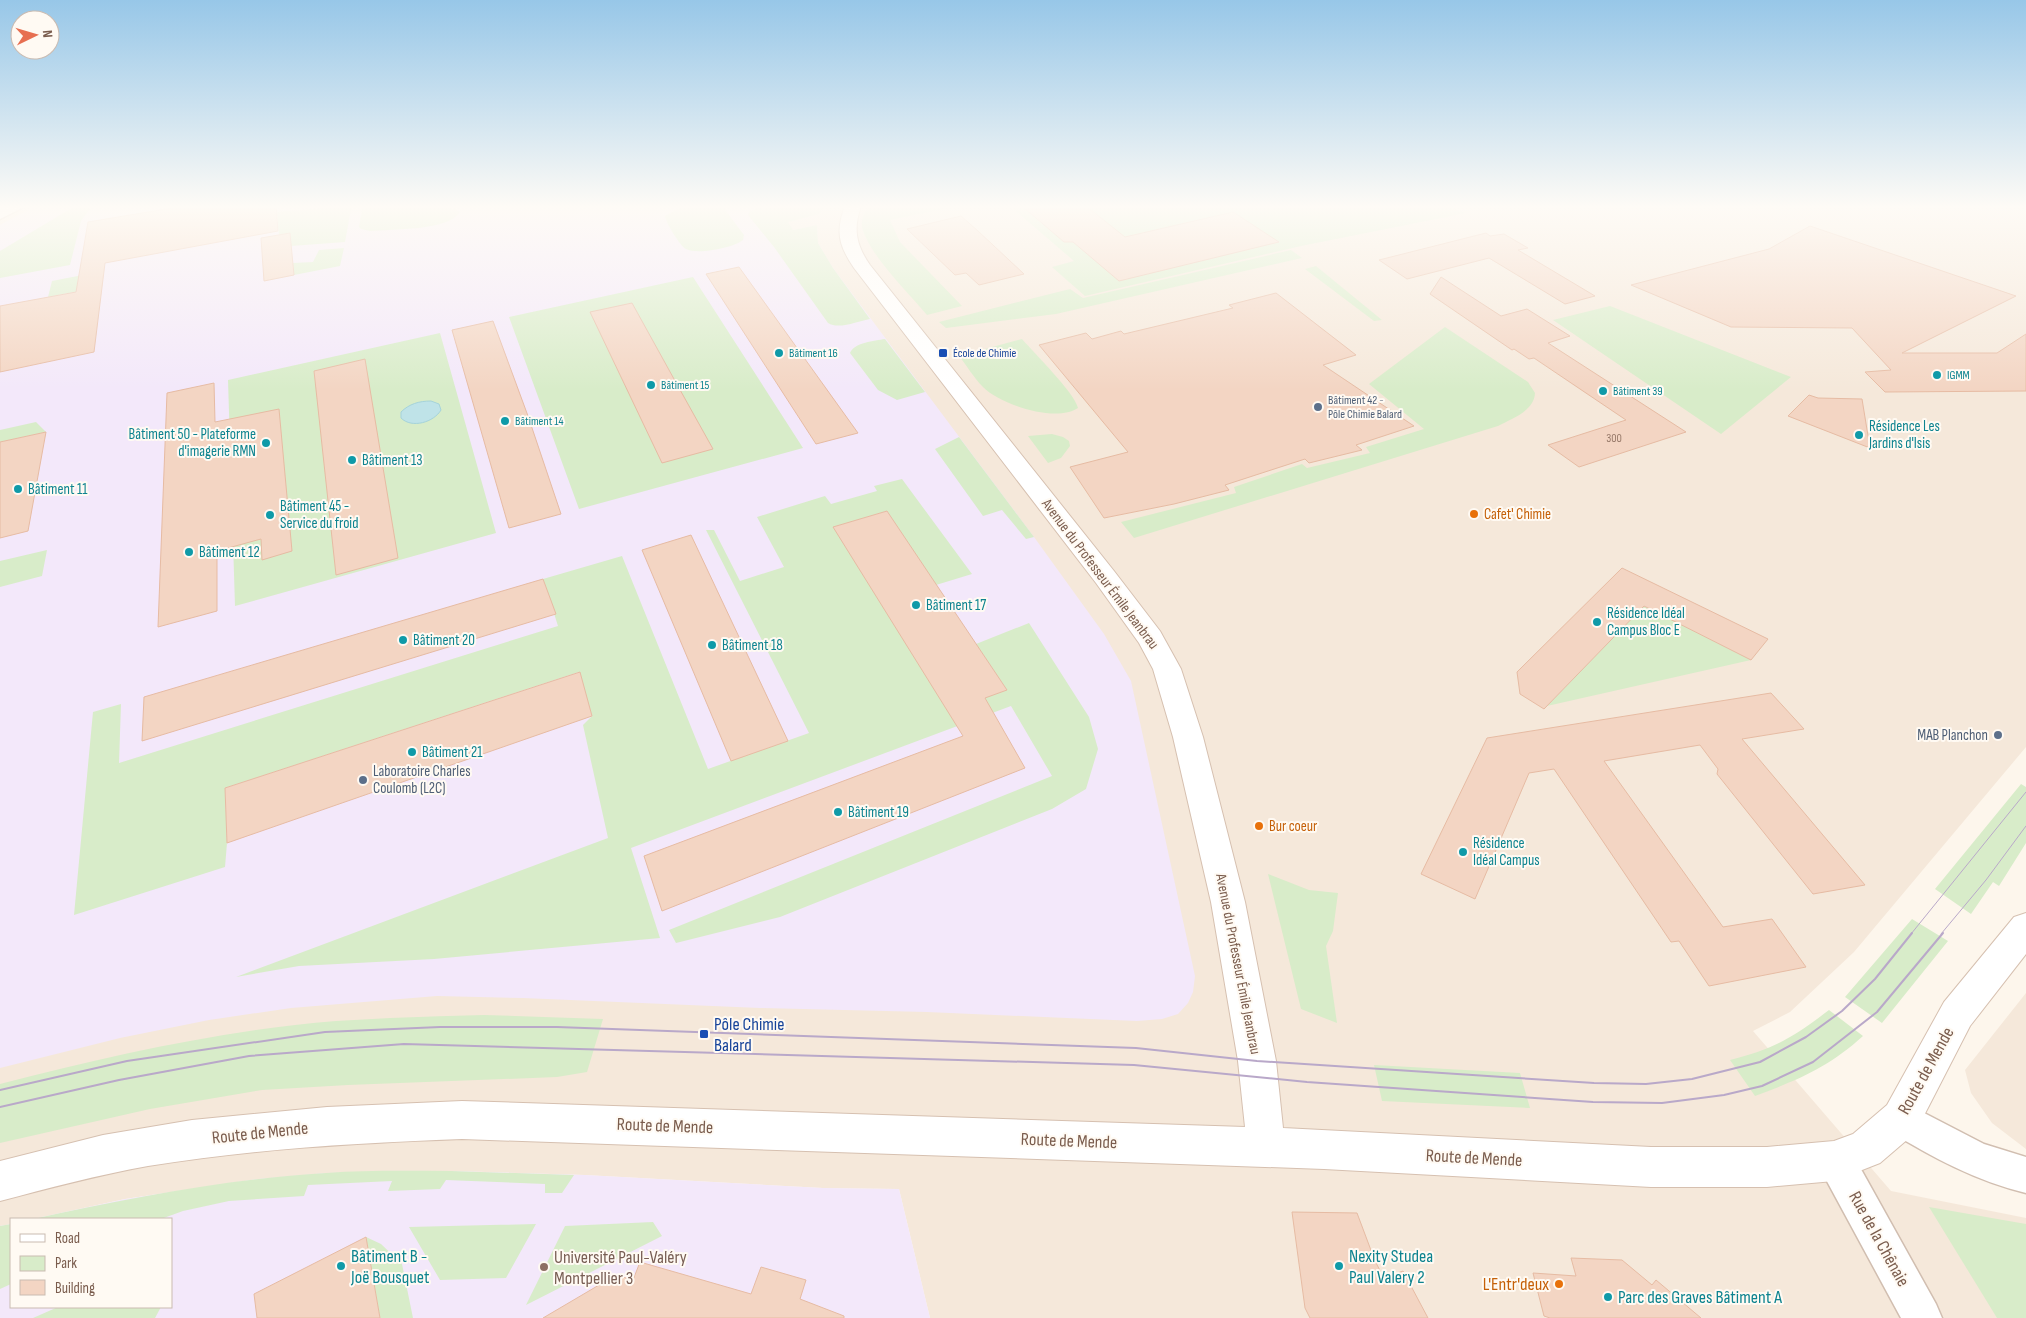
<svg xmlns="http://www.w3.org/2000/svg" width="2026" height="1318" viewBox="0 0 2026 1318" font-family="'Sofia Sans Condensed',sans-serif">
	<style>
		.residential { fill: #f5e8da }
		.education { fill: #f3e8fa }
		.green { fill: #d8ecc9 }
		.water { fill: #bfe3e8; stroke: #a5d3da }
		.building { fill: #f3d5c3; stroke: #e6bba3 }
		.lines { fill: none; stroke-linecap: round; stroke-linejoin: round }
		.street-casing { stroke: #d1beb0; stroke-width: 3 }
		.secondary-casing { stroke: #d6c0b0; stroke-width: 2 }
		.street { fill: #fff; fill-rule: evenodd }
		.secondary { fill: #fff; fill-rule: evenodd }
		.tram-far1 { stroke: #b9a8c9; stroke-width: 1 }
		.tram { stroke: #b9a8c9; stroke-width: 2 }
		.culture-dot { fill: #0f9aa8; stroke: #fffaf3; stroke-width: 2 }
		.transit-dot { fill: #1a4fb4; stroke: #fffaf3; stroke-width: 2 }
		.service-dot { fill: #5c6f8a; stroke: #fffaf3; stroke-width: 2 }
		.food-dot { fill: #e8710a; stroke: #fffaf3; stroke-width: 2 }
		.education-dot { fill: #8d6e63; stroke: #fffaf3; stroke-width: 2 }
		.labels { text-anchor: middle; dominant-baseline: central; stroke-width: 4; stroke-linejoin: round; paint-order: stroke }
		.far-culture-label { font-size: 12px; fill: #0d838f; stroke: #fffaf3; text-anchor: start }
		.far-transit-label { font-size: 12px; fill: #164399; stroke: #fffaf3; text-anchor: start }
		.far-service-label { font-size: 12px; fill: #4e5e75; stroke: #fffaf3; text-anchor: start }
		.number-label { font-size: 12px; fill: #987a6a }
		.culture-label { font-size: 15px; fill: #0d838f; stroke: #fffaf3; text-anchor: start }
		.food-label { font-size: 15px; fill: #c56008; stroke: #fffaf3; text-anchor: start }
		.street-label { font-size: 15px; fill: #7a5c4d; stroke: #fffaf3 }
		.service-label { font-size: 15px; fill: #4e5e75; stroke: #fffaf3; text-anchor: end }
		.near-transit-label { font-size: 18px; fill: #164399; stroke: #fffaf3; text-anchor: start }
		.near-street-label { font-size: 18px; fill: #7a5c4d; stroke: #fffaf3 }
		.near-culture-label { font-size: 18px; fill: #0d838f; stroke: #fffaf3; text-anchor: start }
		.near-education-label { font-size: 18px; fill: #785e54; stroke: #fffaf3; text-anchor: start }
		.near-food-label { font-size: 18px; fill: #c56008; stroke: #fffaf3; text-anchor: end }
	</style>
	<rect width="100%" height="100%" fill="#fdf6ec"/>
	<path class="residential" d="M 0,206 L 2026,206 L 2026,747 L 1854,952 L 1790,1012 L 1753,1031 L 1891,1191 L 2026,1218 L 2026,1318 L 930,1318 L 899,1189 L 823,1188 L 585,1175 L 451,1171 L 258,1179 L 125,1199 L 33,1219 L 11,1219 L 11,1224 L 0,1226 Z
		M 2026,993 L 2026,1149 L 1992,1123 L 1971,1093 L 1965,1070 Z"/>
	<path class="education" d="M 35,206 L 824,206 L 819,214 L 786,222 L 793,230 L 817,225 L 818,243 L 833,268 L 1034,537 L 1104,634 L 1131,681 L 1195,976 L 1193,992 L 1188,1003 L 1178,1014 L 1162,1019 L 1137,1021 L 927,1012 L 760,1008 L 523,998 L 437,996 L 291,1008 L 209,1020 L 120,1038 L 0,1068 L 0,225 Z
		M 451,1171 L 585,1175 L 823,1188 L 899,1189 L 930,1318 L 0,1318 L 0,1226 L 11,1224 L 11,1307 L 171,1307 L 171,1219 L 33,1219 L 125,1199 L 258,1179 L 326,1173 Z"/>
	<path class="green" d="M 75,206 L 92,206 L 81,221 L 70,265 L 0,278 L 0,251 Z
		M 346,206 L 351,209 L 345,242 L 291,246 L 290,233 L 279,235 L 277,212 Z
		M 376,206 L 416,206 L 456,209 L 460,212 C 448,231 392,229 370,231 L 361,229 L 359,227 L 362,209 Z
		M 697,206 L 723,207 L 744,235 L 743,240 C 733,248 697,255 686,249 C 680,246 666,223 665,216 L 677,209 Z
		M 763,206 L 824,206 L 819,214 L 788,222 L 793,230 L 817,225 L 818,243 L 833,268 L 870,319 C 858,321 839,330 828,323 L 774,247 L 748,215 L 750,211 Z
		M 870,206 L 957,206 L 890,220 L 900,242 L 962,306 L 927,315 C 908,292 869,255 862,227 C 861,219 864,212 870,206 Z
		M 1010,206 L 1444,206 L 1466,213 L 1301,246 L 1085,296 L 1052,267 L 1074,261 Z
		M 344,248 L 340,266 L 294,275 L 293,263 L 313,262 L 319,250 Z
		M 1291,250 L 1302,258 L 1056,314 L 946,328 L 939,322 L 1070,289 L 1083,298 Z
		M 1316,266 L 1382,320 L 1374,321 L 1305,269 Z
		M 93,273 L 90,289 L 48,297 L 52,281 Z
		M 693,277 L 803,448 L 579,509 L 509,317 Z
		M 1610,306 L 1791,377 L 1721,434 L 1553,320 Z
		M 1445,327 L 1528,382 L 1535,393 C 1534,411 1513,418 1498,426 L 1134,538 L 1121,522 L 1236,493 L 1234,487 L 1302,464 L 1307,468 L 1370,453 L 1366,447 L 1424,429 L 1369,384 Z
		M 440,333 L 496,533 L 235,606 L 228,380 Z
		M 885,339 L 925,392 L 897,400 L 878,390 L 850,353 C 855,342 874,341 885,339 Z
		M 1022,339 C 1034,353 1075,393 1078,408 C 1056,423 1001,405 983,387 C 974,378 967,366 959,356 Z
		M 36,422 L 46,432 L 0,442 L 0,430 Z
		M 1052,434 L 1063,437 L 1069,441 L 1070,446 L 1061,458 L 1048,463 L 1028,436 Z
		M 959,437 L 1034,537 L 1026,539 L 1002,510 L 983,516 L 935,449 Z
		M 902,479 L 972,574 L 936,585 L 887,511 L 834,527 L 1007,690 L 976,644 L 1029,623 L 1089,717 L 1098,749 L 1086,789 L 1052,809 L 780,917 L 676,943 L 669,930 L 1052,776 L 1011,706 L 631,848 L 660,938 L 434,959 L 299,966 L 236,977 L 608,838 L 583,725 L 592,716 L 579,672 L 225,788 L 227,843 L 225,867 L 74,915 L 93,712 L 121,704 L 119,763 L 558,626 L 543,579 L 622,556 L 708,769 L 809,733 L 706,530 L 714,530 L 740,581 L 784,567 L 757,517 L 825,496 L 831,504 L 877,491 L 874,486 Z
		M 47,550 L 42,576 L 0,587 L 0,561 Z
		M 1644,606 L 1751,660 L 1547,706 Z
		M 2021,784 L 2026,787 L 2026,843 L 1999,886 L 1993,882 L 1971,914 L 1935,889 Z
		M 1268,874 L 1309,890 L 1338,893 L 1333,931 L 1326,946 L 1337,1023 L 1301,1009 Z
		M 1912,919 L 1948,941 L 1882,1023 L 1845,997 Z
		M 1829,1010 L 1863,1036 C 1829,1067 1798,1080 1755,1096 L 1730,1060 C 1774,1049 1794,1037 1829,1010 Z
		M 484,1015 L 603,1019 L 587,1072 L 557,1077 L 348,1085 L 262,1090 L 150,1109 L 0,1143 L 0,1084 C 109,1056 224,1030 336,1021 C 385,1018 435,1016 484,1015 Z
		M 1374,1065 L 1520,1073 L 1530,1108 L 1382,1101 Z
		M 451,1171 L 574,1175 L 562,1193 L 545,1193 L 545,1184 L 446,1180 L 440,1189 L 388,1191 L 392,1181 L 308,1185 L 304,1196 L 229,1201 L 183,1211 L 161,1219 L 33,1219 C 129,1198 227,1179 326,1173 C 367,1170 409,1171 451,1171 Z
		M 1929,1207 L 2026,1224 L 2026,1318 L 1997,1318 Z
		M 653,1222 L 662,1236 L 526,1305 L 565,1226 Z
		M 11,1224 L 11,1284 L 0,1289 L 0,1226 Z
		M 536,1224 L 506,1278 L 440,1280 L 409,1227 Z
		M 366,1237 L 381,1244 L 402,1264 L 413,1318 L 380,1318 Z
		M 58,1307 L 161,1307 L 155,1318 L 33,1318 Z"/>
	<path class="water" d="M 431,401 L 439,404 L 441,410 C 434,422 412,429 401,418 L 401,412 C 409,404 419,401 431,401 Z"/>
	<path class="building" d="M 184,206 L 276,206 L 278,231 L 105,263 L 94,352 L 0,372 L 0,306 L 76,292 L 88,222 Z
		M 1022,206 L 1086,206 L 1125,237 L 1233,212 L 1279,242 L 1119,281 L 1073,242 L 1064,242 Z
		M 961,216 L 978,231 L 1024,274 L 979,285 L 966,273 L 955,275 L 907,229 Z
		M 1810,226 L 2016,296 L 1902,353 L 1997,353 L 2026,334 L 2026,391 L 1885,392 L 1865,372 L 1891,370 L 1852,328 L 1731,327 L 1631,285 L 1769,249 Z
		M 290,233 L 294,275 L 264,281 L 261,238 Z
		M 1486,233 L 1490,236 L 1504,234 L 1528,248 L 1518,250 L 1595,296 L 1565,304 L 1489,258 L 1407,279 L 1379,260 Z
		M 739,267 L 858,433 L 816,444 L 706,274 Z
		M 1441,277 L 1501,316 L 1527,309 L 1570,336 L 1548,343 L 1686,432 L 1579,467 L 1548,445 L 1626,420 L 1534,358 L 1529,359 L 1514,349 L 1512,350 L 1430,294 Z
		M 1276,293 L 1356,355 L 1323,365 L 1414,426 L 1356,445 L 1362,450 L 1309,463 L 1305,459 L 1225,485 L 1229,490 L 1174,504 L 1104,518 L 1070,467 L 1128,452 L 1039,345 L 1086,333 L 1092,339 L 1121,331 L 1124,334 L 1233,308 L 1229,305 Z
		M 632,303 L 674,379 L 713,449 L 662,463 L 590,312 Z
		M 493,321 L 528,416 L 561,514 L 509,528 L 452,330 Z
		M 365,359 L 398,558 L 336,575 L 314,371 Z
		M 214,383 L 215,422 L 279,409 L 292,551 L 262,560 L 261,539 L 217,551 L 217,611 L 158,627 L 167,393 Z
		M 1809,395 L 1818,398 L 1862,399 L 1870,448 L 1788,416 Z
		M 46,432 L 28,531 L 0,538 L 0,442 Z
		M 887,511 L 1007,690 L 985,698 L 1025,768 L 662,911 L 644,856 L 963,736 L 833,527 Z
		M 691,535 L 788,741 L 731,761 L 642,550 Z
		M 1622,568 L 1768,639 L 1751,660 L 1644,606 L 1544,709 L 1520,694 L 1517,672 Z
		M 543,579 L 556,614 L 142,741 L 144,697 Z
		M 580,672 L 592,716 L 227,843 L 225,788 Z
		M 1771,693 L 1804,729 L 1742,739 L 1865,885 L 1813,894 L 1717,774 L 1718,769 L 1700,745 L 1604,761 L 1723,927 L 1772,919 L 1806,967 L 1709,986 L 1679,941 L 1671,942 L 1554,769 L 1529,773 L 1475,899 L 1421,874 L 1487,738 Z
		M 1292,1212 L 1357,1213 L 1375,1261 L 1384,1278 L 1403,1271 L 1428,1318 L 1310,1318 L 1305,1308 Z
		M 366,1237 L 380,1318 L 257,1318 L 254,1294 Z
		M 1571,1258 L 1622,1260 L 1652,1285 L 1656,1280 L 1701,1318 L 1550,1318 L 1544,1316 L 1533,1273 L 1576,1276 Z
		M 640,1262 L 751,1294 L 761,1267 L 806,1280 L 800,1299 L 844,1316 L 844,1318 L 543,1318 L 616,1275 L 633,1280 Z"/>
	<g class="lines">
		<defs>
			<path id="street" d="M 4,206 L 23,206 L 20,209 L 0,219 L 0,208 Z
				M 1901,1101 L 1984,1144 L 2026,1157 L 2026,1193 C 1976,1181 1932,1157 1889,1131 L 1883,1119 L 1889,1107 Z
				M 1834,1143 L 1847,1148 L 1862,1171 L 1936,1304 L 1942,1318 L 1901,1318 L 1816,1161 L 1821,1148 Z"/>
			<path id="secondary" d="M 845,206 L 861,206 C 853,229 856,245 870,265 L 1114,571 L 1160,631 L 1181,669 L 1203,737 L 1245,902 L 1276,1061 L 1283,1128 L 1651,1147 L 1767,1147 L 1834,1141 L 1853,1134 L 1887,1105 L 1944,1002 L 2014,917 L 2026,913 L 2026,954 L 1970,1026 L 1915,1133 L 1880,1163 L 1834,1181 L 1767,1187 L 1651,1187 L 1324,1169 L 462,1139 C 357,1143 252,1149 148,1166 C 98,1175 49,1188 0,1201 L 0,1161 L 103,1135 L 192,1120 L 327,1107 L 462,1101 L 1245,1127 L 1238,1061 L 1211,902 L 1173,737 L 1153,669 L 1139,643 L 1096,583 L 854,268 C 839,246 835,232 845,206 Z"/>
		</defs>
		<use href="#street" class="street-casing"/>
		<use href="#secondary" class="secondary-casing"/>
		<use href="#street" class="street"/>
		<use href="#secondary" class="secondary"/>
		<path class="tram-far1" d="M 1911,934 L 2026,792
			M 1941,934 L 1986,880 L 2026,826"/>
		<path class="tram" d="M 0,1090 L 127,1061 L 325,1032 L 440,1027 L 557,1027 L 1136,1048 L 1257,1061 L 1594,1083 L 1646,1084 L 1692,1079 L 1760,1062 L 1806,1037 L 1842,1011 L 1875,979 L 1912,933
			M 0,1107 L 119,1080 L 249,1056 L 404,1044 L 1134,1065 L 1307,1082 L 1593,1102 L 1662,1103 L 1724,1095 L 1762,1086 L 1813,1062 L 1877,1012 L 1943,933"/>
	</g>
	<linearGradient id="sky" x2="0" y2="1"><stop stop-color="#97c7e8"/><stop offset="0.53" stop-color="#fefbf6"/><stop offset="1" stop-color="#fefbf6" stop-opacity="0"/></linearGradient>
	<rect width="2026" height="390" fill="url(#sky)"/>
	<g class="culture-dot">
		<circle cx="779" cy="353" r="5"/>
		<circle cx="1937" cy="375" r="5"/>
		<circle cx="651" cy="385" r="5"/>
		<circle cx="1603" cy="391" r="5"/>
		<circle cx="505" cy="421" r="5"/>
		<circle cx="1859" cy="435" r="5"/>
		<circle cx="266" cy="443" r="5"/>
		<circle cx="352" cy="460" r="5"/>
		<circle cx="18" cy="489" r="5"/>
		<circle cx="270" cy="515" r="5"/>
		<circle cx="189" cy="552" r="5"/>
		<circle cx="916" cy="605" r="5"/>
		<circle cx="1597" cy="622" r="5"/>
		<circle cx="403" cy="640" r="5"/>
		<circle cx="712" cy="645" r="5"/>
		<circle cx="412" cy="752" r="5"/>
		<circle cx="838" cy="812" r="5"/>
		<circle cx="1463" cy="852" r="5"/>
		<circle cx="341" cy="1266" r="5"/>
		<circle cx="1339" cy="1266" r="5"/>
		<circle cx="1608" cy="1297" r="5"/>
	</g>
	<g class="transit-dot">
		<rect x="938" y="348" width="10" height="10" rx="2.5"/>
		<rect x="699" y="1029" width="10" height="10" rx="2.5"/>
	</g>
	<g class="service-dot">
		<circle cx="1318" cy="407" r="5"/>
		<circle cx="1998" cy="735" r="5"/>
		<circle cx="363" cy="780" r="5"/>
	</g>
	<g class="food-dot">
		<circle cx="1474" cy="514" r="5"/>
		<circle cx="1259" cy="826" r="5"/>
		<circle cx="1559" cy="1284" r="5"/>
	</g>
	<circle class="education-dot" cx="544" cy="1267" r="5"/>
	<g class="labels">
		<g class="far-culture-label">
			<text x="789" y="353">Bâtiment 16</text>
			<text x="1947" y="375">IGMM</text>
			<text x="661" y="385">Bâtiment 15</text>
			<text x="1613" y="391">Bâtiment 39</text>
			<text x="515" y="421">Bâtiment 14</text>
		</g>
		<g class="far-transit-label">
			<text x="953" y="353">École de Chimie</text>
		</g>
		<g class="far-service-label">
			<text x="1328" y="400">Bâtiment 42 -<tspan x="1328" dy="14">Pôle Chimie Balard</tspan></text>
		</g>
		<g class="number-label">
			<text x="1614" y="438">300</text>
		</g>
		<g class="culture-label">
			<text x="1869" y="426">Résidence Les<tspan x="1869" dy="17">Jardins d'Isis</tspan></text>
			<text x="256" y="434" text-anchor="end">Bâtiment 50 - Plateforme<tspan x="256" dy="17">d'imagerie RMN</tspan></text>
			<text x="362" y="460">Bâtiment 13</text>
			<text x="28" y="489">Bâtiment 11</text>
			<text x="280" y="506">Bâtiment 45 -<tspan x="280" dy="17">Service du froid</tspan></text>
			<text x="199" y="552">Bâtiment 12</text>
			<text x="926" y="605">Bâtiment 17</text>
			<text x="1607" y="613">Résidence Idéal<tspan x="1607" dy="17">Campus Bloc E</tspan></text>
			<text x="413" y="640">Bâtiment 20</text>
			<text x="722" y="645">Bâtiment 18</text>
			<text x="422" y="752">Bâtiment 21</text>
			<text x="848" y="812">Bâtiment 19</text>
			<text x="1473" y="843">Résidence<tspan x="1473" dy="17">Idéal Campus</tspan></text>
		</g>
		<g class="food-label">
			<text x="1484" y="514">Cafet' Chimie</text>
			<text x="1269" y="826">Bur coeur</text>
		</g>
		<g class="street-label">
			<text transform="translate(1100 574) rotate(53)">Avenue du Professeur Émile Jeanbrau</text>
			<text transform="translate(1238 964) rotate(79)">Avenue du Professeur Émile Jeanbrau</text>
		</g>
		<g class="service-label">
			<text x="1988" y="735">MAB Planchon</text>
			<text x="373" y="771" text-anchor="start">Laboratoire Charles<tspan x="373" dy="17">Coulomb (L2C)</tspan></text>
		</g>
		<g class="near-transit-label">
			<text x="714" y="1024">Pôle Chimie<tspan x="714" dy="21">Balard</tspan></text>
		</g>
		<g class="near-street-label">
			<text transform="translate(1926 1071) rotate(-61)">Route de Mende</text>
			<text transform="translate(665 1126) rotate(2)">Route de Mende</text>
			<text transform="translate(260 1133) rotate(-6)">Route de Mende</text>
			<text transform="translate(1069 1141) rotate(2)">Route de Mende</text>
			<text transform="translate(1474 1158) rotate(3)">Route de Mende</text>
			<text transform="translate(1879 1239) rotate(61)">Rue de la Chênaie</text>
		</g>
		<g class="near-culture-label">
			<text x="351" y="1256">Bâtiment B -<tspan x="351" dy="21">Joë Bousquet</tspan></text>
			<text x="1349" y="1256">Nexity Studea<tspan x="1349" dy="21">Paul Valery 2</tspan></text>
			<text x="1618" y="1297">Parc des Graves Bâtiment A</text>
		</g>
		<g class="near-education-label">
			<text x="554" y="1257">Université Paul-Valéry<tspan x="554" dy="21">Montpellier 3</tspan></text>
		</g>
		<g class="near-food-label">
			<text x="1549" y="1284">L'Entr'deux</text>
		</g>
	</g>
	<rect x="10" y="1218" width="162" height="90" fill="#fffaf3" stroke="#cabbb1"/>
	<rect x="20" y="1234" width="25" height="8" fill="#ffffff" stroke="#cabbb1"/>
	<text x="55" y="1243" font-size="15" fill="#7a5c4d">Road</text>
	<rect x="20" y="1256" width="25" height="15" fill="#d8ecc9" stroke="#cabbb1"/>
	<text x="55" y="1268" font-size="15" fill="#7a5c4d">Park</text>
	<rect x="20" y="1280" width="25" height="15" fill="#f3d5c3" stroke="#cabbb1"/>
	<text x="55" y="1293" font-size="15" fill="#7a5c4d">Building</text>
	<g transform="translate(35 35) rotate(85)"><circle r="24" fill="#fffaf3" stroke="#cabbb1"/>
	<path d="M0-4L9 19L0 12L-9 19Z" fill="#e76f51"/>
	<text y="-8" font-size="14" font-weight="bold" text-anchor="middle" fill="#7a5c4d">N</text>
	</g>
</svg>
